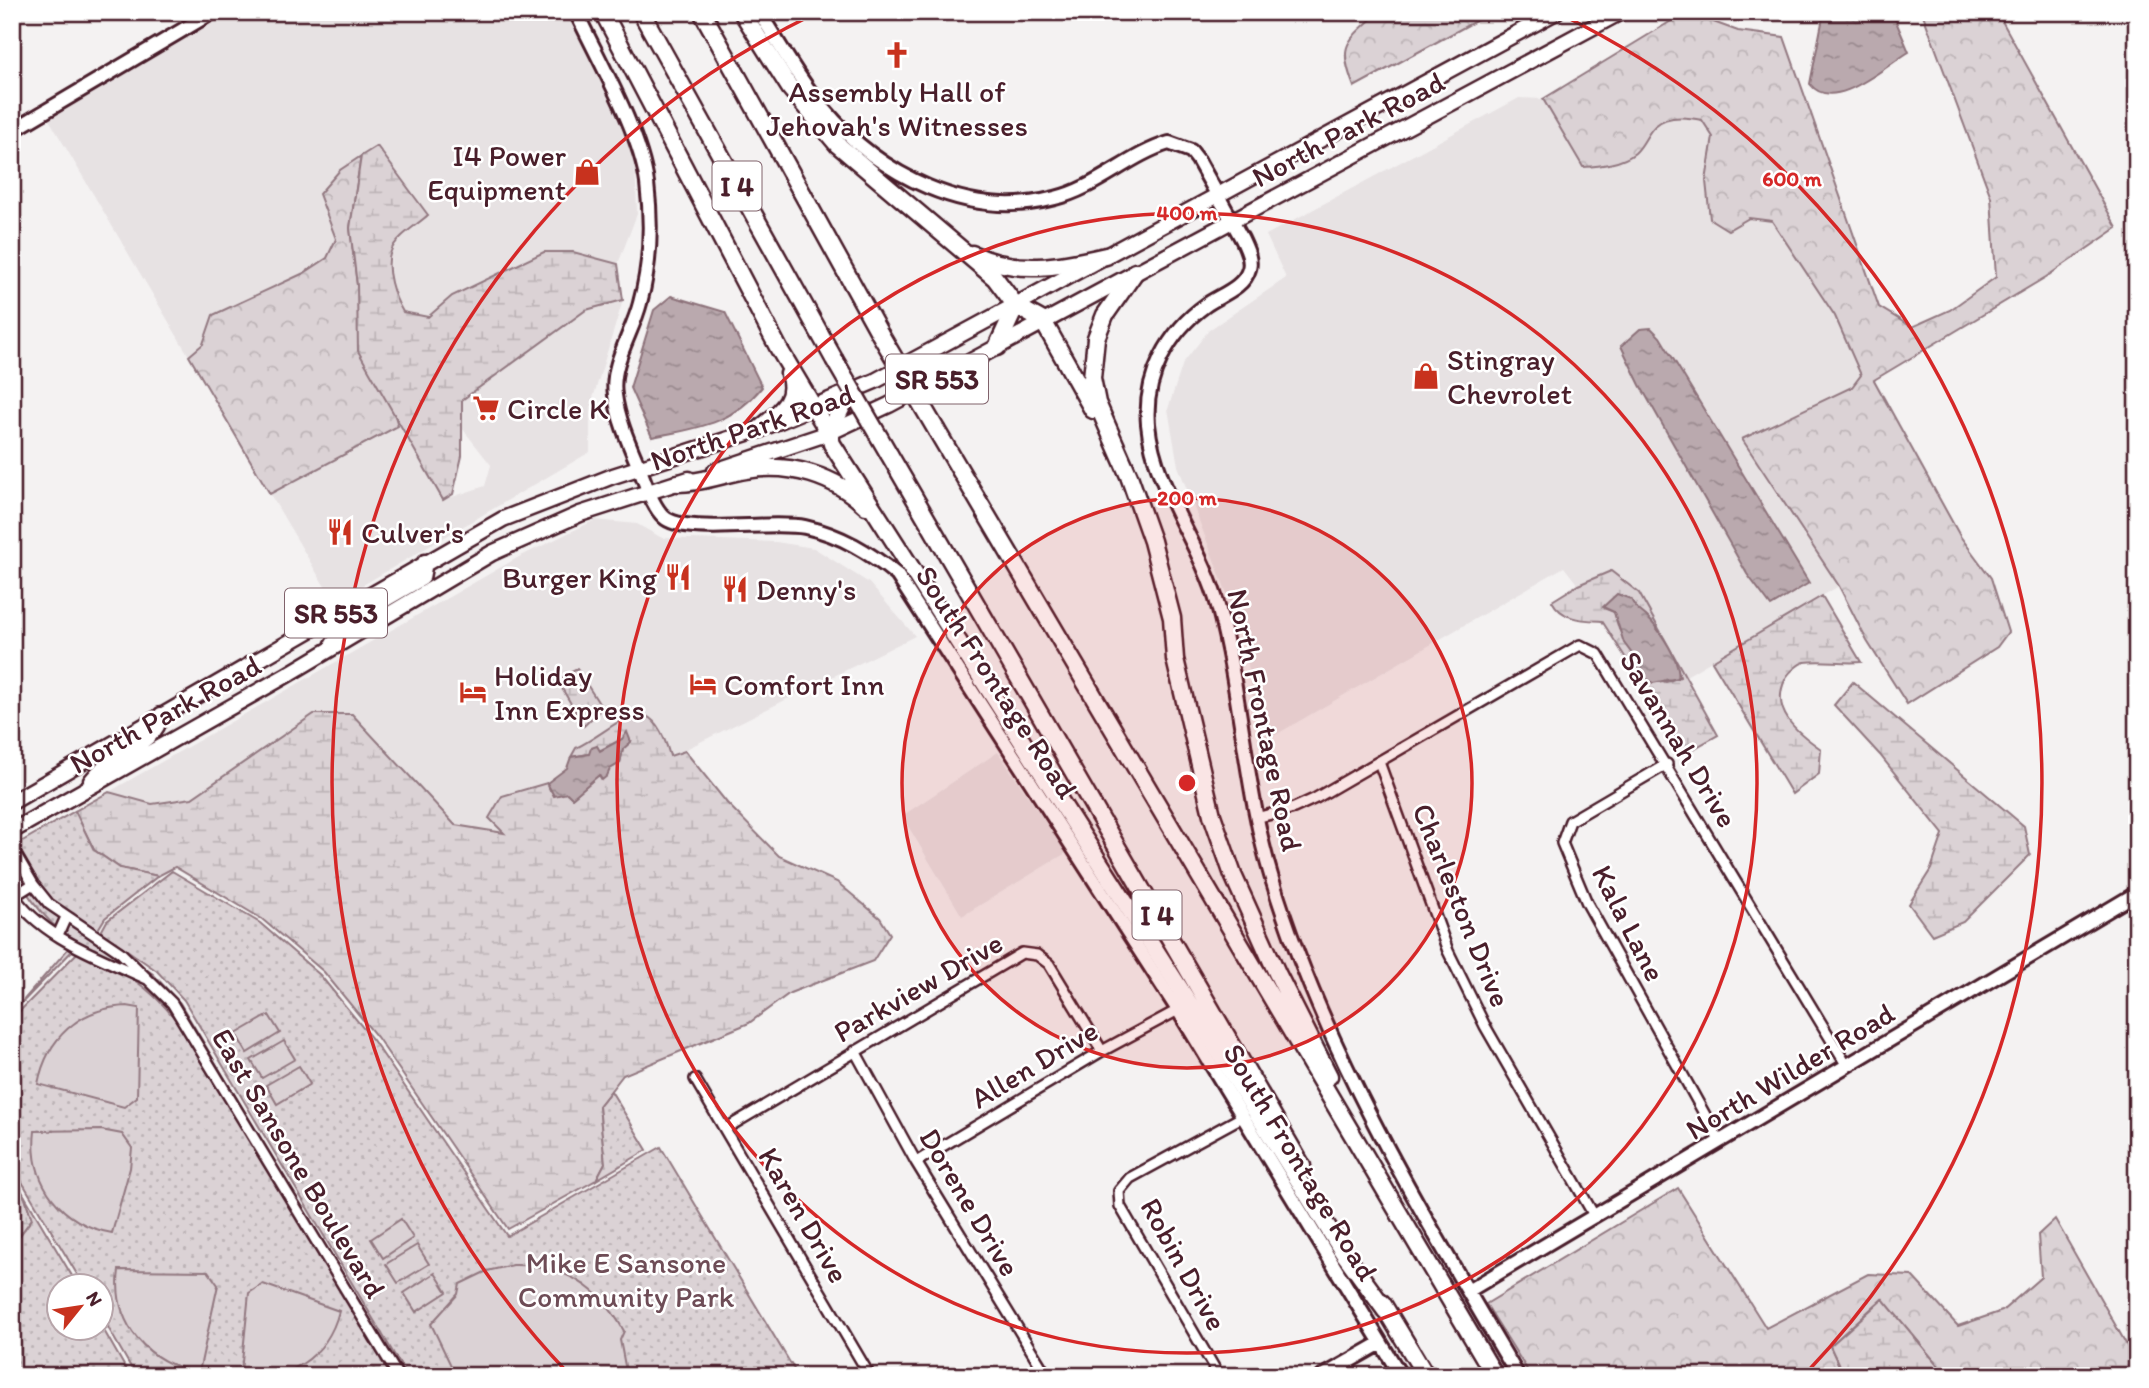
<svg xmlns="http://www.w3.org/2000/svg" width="2149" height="1388" viewBox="0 0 2149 1388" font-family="Itim,sans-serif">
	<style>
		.built { fill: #e7e2e3; fill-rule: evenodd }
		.forest { fill: url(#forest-crowns); stroke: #927880; stroke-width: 2 }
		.wetland { fill: url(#wetland-marsh); stroke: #927880; stroke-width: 2 }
		.park { fill: url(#park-dots); stroke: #927880; stroke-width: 2 }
		.pitch { fill: #dbd2d5; stroke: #927880; stroke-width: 2 }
		.water { fill: url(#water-ripples); stroke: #8d727a; stroke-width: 2 }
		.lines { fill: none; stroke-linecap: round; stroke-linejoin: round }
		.street-casing { stroke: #4a1f2b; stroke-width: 14 }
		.secondary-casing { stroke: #4a1f2b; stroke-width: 18 }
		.primary-casing { stroke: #4a1f2b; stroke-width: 19 }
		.highway-casing { stroke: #4a1f2b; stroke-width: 21 }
		.street { stroke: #fff; stroke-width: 9 }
		.secondary { stroke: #fff; stroke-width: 12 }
		.primary { stroke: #fff; stroke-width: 14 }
		.highway { stroke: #fff; stroke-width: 16 }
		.highway-bridge-casing { stroke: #4a1f2b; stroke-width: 21; stroke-linecap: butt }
		.highway-bridge { stroke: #fff; stroke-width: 16 }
		.ring { fill: none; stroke: #d62828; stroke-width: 3.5 }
		.labels { text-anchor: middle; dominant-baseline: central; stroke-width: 5; stroke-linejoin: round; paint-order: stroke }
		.shield { fill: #fff; stroke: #80626b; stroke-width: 2 }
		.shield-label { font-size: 28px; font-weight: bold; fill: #4a1f2b }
		.poi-label { font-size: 30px; fill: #4a1f2b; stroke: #fff; text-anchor: start }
		.street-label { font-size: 30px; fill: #4a1f2b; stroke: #fff }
		.park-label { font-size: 30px; fill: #6e4c56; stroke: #fff }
		.centre { fill: #d62828; stroke: #fff; stroke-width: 3.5 }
		.ring-label { font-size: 21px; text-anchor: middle; font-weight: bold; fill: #d62828; stroke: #fff; stroke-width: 5; stroke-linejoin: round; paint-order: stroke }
	</style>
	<defs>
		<pattern id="forest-crowns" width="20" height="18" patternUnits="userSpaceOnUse" patternTransform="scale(1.75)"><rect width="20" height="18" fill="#dbd2d5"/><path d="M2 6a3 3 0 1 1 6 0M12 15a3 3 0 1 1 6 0" fill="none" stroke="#bdb4b7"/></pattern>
		<pattern id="wetland-marsh" width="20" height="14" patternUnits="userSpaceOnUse" patternTransform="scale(1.75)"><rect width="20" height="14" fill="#dbd2d5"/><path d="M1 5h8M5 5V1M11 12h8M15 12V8" fill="none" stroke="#bdb4b7"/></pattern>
		<pattern id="park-dots" width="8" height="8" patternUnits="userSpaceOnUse" patternTransform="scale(1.75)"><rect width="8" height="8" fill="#dbd2d5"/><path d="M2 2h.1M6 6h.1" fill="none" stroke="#bdb4b7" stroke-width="1.8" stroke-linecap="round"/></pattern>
		<pattern id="water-ripples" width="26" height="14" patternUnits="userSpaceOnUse" patternTransform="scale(1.75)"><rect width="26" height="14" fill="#baa9ae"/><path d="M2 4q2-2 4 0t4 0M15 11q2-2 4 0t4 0" fill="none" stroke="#99898e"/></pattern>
	</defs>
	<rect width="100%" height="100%" fill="#f4f2f2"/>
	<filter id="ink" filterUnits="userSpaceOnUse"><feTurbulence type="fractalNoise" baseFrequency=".0143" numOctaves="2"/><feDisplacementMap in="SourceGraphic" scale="14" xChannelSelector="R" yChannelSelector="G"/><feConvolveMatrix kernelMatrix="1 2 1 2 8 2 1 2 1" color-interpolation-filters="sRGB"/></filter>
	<g filter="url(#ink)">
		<path class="built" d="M 223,12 L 570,12 L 635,159 L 637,214 L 618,264 L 573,252 L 452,296 L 428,317 L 403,312 L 395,299 L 390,275 L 391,251 L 405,234 L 428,215 L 376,146 L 340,170 L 325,215 L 337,239 L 327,258 L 304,273 L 213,315 L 203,344 L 189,356 L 47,116 Z
			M 1519,98 L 1543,99 L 1583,167 L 1622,160 L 1635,153 L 1655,125 L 1669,119 L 1684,116 L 1702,120 L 1713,137 L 1710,219 L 1728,230 L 1749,218 L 1761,217 L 1772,221 L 1782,235 L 1835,316 L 1861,375 L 1852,387 L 1742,439 L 1839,586 L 1686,676 L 1639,593 L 1611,571 L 1578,585 L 1564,567 L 1260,744 L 1244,638 L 1178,466 L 1168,409 L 1183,363 L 1209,330 L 1286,278 L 1266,235 ZM 1660,337 L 1777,528 L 1747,574 L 1702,491 Z
			M 623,300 L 590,408 L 590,452 L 334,602 L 270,494 L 399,426 L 443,500 L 485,486 L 491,465 L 462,428 L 462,400 L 586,310 Z
			M 595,520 L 637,524 L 662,538 L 776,542 L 814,548 L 869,583 L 915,636 L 670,757 L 643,714 L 629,714 L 576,748 L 567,768 L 555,778 L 541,786 L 515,792 L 505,833 L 455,825 L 414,783 L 314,714 L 192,798 L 152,804 L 109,792 L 517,558 Z
			M 998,752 L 1066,853 L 962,916 L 902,816 Z"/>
		<path class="forest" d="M 1379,12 L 1492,12 L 1354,87 C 1337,43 1347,42 1379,12 Z
			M 1686,12 L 1738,31 L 1784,37 L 1879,307 L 1912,327 L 1950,310 L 1996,277 L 1991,197 L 1922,12 L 1997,12 L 2117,228 L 2046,277 L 1874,380 L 1960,536 L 1991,578 L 2008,632 L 1997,647 L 1907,704 L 1867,641 L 1839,586 L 1742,439 L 1852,387 L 1861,375 L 1835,316 L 1772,221 L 1749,218 L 1728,230 L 1710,219 L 1706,181 L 1713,137 L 1702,120 C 1688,117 1667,114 1655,126 C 1647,133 1644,145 1635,153 C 1622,164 1599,166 1583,167 L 1543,99 Z
			M 361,156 L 350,228 L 357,285 L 398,426 L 270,494 L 189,356 L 203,344 L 213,315 L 304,273 L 327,258 L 336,239 L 319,194 L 340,170 Z
			M 1678,1188 L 1766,1328 L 1868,1274 L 1912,1276 L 1958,1326 L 2002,1311 L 2041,1277 L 2038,1235 L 2055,1219 L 2137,1363 L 2137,1376 L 1947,1376 L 1882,1299 L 1830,1346 L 1844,1376 L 1531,1376 L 1486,1304 Z"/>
		<path class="wetland" d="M 377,146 L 428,215 C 417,225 396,237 391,251 C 384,269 394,297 403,312 L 428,317 L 452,296 L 544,252 L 573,252 L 618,264 L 623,300 L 586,310 L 462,400 L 462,456 L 453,494 L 443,500 L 358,351 L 357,285 L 350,228 L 361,156 Z
			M 1611,571 L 1639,593 L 1718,735 L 1686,753 L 1639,680 L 1642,676 L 1666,682 L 1680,677 C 1677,662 1653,614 1637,612 L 1631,599 L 1606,609 L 1614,612 L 1619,629 L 1641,666 L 1636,674 L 1602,621 C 1582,620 1562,620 1552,601 L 1578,585 Z
			M 1822,596 L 1861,662 C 1842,664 1822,659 1805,662 C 1799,663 1787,674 1785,680 C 1770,712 1798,733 1821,749 L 1819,774 L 1792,794 L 1712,661 Z
			M 577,669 L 602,708 L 584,726 L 557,680 Z
			M 1853,682 L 2024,826 L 2030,855 L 1963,922 L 1932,935 L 1909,904 L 1931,869 L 1943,834 L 1880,755 L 1834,705 Z
			M 314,714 L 352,714 L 455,825 L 504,833 L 489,818 L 502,796 L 547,783 L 550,790 L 567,793 L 572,798 L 600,774 L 620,763 L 623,749 L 631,741 L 622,739 L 599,751 L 597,746 L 589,754 L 571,757 L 576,748 C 619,727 649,681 670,756 L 685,751 L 727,803 L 779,856 L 837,882 L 880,918 L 890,934 L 873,961 L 790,993 L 749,1023 L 623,1075 L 599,1106 L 605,1163 L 596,1180 L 508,1229 L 377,1037 L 324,972 L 262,919 L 175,867 L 158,876 L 120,868 L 94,850 L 75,811 L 109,792 L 152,804 L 192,798 Z
			M 12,1174 L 24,1195 L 32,1219 L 12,1246 Z
			M 1883,1299 L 1946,1375 L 1947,1376 L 1844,1376 L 1830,1346 Z"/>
		<path class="park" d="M 75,811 L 94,850 L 120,868 L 158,876 L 105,918 L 97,931 L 99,936 L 153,974 L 180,1003 L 402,1376 L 180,1017 L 141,977 L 75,948 L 15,1010 L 74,942 C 45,921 12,883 12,847 Z
			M 172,871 L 260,923 L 320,975 L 373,1040 L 507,1236 L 661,1147 L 798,1376 L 407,1376 L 184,1000 L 157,971 L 101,932 L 107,921 Z
			M 79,951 C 123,973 144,980 176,1020 L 393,1376 L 136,1376 L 102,1317 L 102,1286 L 84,1286 L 12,1165 L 12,1019 Z
			M 611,1091 L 647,1150 L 596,1180 L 605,1163 L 599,1106 Z
			M 24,1195 L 78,1286 L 60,1286 L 60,1328 L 102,1327 L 130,1376 L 12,1376 L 12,1246 L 32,1219 Z"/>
		<path class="pitch" d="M 127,1006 L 139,1008 L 137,1097 L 124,1107 L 38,1084 C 47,1038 79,1008 127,1006 Z
			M 269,1015 L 280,1033 L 247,1053 L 236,1034 Z
			M 284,1041 L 295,1059 L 262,1078 L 251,1060 Z
			M 299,1066 L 310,1084 L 277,1104 L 266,1085 Z
			M 101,1130 L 122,1134 L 132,1148 L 130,1168 L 112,1233 C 61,1224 29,1183 35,1131 Z
			M 401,1219 L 413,1238 L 383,1258 L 371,1239 Z
			M 417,1245 L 429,1264 L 398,1283 L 386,1264 Z
			M 513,1265 C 563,1264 600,1287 624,1331 L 620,1340 L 627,1376 L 456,1376 L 431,1324 L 458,1294 L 460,1284 L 487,1271 Z
			M 119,1270 L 208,1271 L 218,1285 L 199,1372 C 148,1364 112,1324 119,1270 Z
			M 435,1273 L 447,1292 L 416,1312 L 404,1293 Z
			M 263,1284 L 339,1311 C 328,1355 287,1386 241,1372 L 249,1293 Z"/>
		<path class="water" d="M 1824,12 L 1892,12 L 1909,52 C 1884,67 1833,114 1810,84 Z
			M 671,296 L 725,312 L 762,387 C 731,425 697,428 652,437 L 630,388 L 654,310 Z
			M 1651,328 L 1660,337 L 1809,583 L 1771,606 L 1747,574 L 1640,385 L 1621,346 L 1640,329 Z
			M 1617,594 L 1631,599 C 1636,611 1641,610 1649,619 C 1660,631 1682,663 1678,678 L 1653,683 L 1642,676 L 1639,680 L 1636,674 L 1641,666 L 1624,643 L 1614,612 L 1603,607 Z
			M 627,732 L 631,742 L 623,749 L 620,763 L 610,769 L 607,776 L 602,780 L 599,775 L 572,798 L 567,793 L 554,796 L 547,783 L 567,768 L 571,757 L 589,754 L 591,748 L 597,746 L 600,751 L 622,739 Z"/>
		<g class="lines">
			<defs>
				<path id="street" d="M 1379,762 L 1448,951 L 1485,1026 L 1595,1217
					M 1667,764 L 1570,821 L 1562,843 L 1587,903 L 1720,1142
					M 1256,818 L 1294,808 L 1316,798 L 1580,645 L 1598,654 L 1847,1066
					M 12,848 L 33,884 L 49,904 L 120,952 L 172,1003 L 398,1376
					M 12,893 C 41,938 100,957 147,979
					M 14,896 L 33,884
					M 58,935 L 66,917
					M 855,1051 L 916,1162 L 1047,1376
					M 695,1079 L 870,1376
					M 725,1129 L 1022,953 L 1037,955 L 1049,964 L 1102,1051
					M 916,1162 L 1102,1051 L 1178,1010
					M 1219,1376 L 1120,1206 L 1119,1191 L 1130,1178 L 1242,1117"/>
				<path id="secondary" d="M 576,12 C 599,61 640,131 647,183 C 652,224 651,263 640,303 C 633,332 610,364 615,395 C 618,420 630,446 640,470 C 646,484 652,506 664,517 C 684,536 773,520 805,527 C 841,535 869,552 897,575 L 1178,1010 L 1401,1376
					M 759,12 C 780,45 799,80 824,109 C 879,175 969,221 1055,198 C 1097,188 1129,155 1169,143 L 1191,151 L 1198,160 L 1242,239 C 1246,248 1252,259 1249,269 C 1244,288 1220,295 1206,305 C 1168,332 1144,377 1148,424 C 1154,489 1201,544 1218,606 C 1242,696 1245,790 1272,879 C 1326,1056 1424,1217 1518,1376
					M 12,131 L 213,12
					M 1468,1291 L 2137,893
					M 1323,1376 L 1381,1343"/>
				<path id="primary" d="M 715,471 L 829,433 L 889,405 L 1621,12
					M 333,644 L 355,617 L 422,578 L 425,562
					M 91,781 C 98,773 106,763 116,757 C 134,745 156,739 161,715
					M 12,802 L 503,519 L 613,476 L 760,429 L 875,381 L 1556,12
					M 12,831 L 287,675 L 492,553 L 580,514 L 689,479"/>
				<path id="highway" d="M 603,12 L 779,349 L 829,433 L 832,444 L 1179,987 L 1343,1252 L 1386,1311
					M 641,12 L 834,359
					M 702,12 L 880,334
					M 742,12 L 790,88 L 838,145 L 995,278 L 1016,306 L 1043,321 L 1093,410
					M 972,254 C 1018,275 1058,267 1106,256
					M 1135,272 L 1105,315 L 1096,338 L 1092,378 L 1097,403 L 1129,476 L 1152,541 L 1172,618 L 1175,659 L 1212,815 L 1233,875 L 1277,973 L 1329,1076
					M 997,347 L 1016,306
					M 760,429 C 778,413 799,401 789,374
					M 937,431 L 1495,1376
					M 829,433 L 849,393
					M 889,454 L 1302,1166
					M 678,483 C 702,483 723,474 746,470 C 790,462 835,476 866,506
					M 1382,1303 L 1426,1376"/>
			</defs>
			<use href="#street" class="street-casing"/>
			<use href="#secondary" class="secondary-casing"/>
			<use href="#primary" class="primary-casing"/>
			<use href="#highway" class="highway-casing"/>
			<use href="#street" class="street"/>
			<use href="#secondary" class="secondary"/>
			<use href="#primary" class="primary"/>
			<use href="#highway" class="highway"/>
			<defs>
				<path id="highway-bridge" d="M 880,334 L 937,431
					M 834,359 L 889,454"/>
			</defs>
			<use href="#highway-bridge" class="highway-bridge-casing"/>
			<use href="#highway-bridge" class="highway-bridge"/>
		</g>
	</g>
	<circle cx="1187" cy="783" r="285" fill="#d62828" fill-opacity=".12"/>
	<g class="ring">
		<circle cx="1187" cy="783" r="285"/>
		<circle cx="1187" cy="783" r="570"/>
		<path d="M567 1372A855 855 0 0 1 812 15M1562 15A855 855 0 0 1 1807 1372"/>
	</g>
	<defs>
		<symbol id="church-bare" viewBox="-9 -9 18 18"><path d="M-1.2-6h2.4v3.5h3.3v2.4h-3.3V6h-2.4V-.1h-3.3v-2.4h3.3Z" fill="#c8321e" stroke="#fff" stroke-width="2.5" paint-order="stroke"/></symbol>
		<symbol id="shop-bare" viewBox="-9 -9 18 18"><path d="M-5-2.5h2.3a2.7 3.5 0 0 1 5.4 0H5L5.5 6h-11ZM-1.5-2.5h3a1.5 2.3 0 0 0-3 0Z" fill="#c8321e" stroke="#fff" stroke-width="2.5" paint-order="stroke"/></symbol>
		<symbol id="supermarket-bare" viewBox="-9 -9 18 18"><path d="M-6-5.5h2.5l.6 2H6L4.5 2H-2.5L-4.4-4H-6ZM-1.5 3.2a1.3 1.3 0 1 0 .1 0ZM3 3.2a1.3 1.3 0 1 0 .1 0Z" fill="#c8321e" stroke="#fff" stroke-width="2.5" paint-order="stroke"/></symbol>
		<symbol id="restaurant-bare" viewBox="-9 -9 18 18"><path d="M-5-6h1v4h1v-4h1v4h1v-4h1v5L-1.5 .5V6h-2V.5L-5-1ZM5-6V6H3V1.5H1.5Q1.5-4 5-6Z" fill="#c8321e" stroke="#fff" stroke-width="2.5" paint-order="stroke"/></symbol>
		<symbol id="hotel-bare" viewBox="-9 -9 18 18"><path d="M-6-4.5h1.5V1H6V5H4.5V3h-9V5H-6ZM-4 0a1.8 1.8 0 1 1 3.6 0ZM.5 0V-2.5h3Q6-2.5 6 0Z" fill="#c8321e" stroke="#fff" stroke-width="2.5" paint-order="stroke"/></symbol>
	</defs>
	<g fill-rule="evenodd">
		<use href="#church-bare" x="878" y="36" width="38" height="38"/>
		<use href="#shop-bare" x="568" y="153" width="38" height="38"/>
		<use href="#shop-bare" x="1407" y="357" width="38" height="38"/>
		<use href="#supermarket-bare" x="467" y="389" width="38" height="38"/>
		<use href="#restaurant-bare" x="321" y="513" width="38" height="38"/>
		<use href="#restaurant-bare" x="659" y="558" width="38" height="38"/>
		<use href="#restaurant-bare" x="716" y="570" width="38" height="38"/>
		<use href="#hotel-bare" x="684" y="665" width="38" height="38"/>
		<use href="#hotel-bare" x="454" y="673" width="38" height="38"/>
	</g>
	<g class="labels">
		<g class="shield">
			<rect x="712.5" y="161.5" width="49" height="49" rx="5"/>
			<rect x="886" y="354.5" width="102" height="49" rx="5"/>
			<rect x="285" y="588.5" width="102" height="49" rx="5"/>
			<rect x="1132.5" y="890.5" width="49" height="49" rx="5"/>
		</g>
		<g class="shield-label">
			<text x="737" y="186">I 4</text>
			<text x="937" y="379">SR 553</text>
			<text x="336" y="613">SR 553</text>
			<text x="1157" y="915">I 4</text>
		</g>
		<g class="poi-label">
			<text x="897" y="91" text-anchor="middle">Assembly Hall of<tspan x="897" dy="34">Jehovah's Witnesses</tspan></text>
			<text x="566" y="155" text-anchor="end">I4 Power<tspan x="566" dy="34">Equipment</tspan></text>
			<text x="1447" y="359">Stingray<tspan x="1447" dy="34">Chevrolet</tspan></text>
			<text x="507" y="408">Circle K</text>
			<text x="361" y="532">Culver's</text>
			<text x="657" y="577" text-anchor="end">Burger King</text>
			<text x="756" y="589">Denny's</text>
			<text x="494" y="675">Holiday<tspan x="494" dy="34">Inn Express</tspan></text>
			<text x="724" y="684">Comfort Inn</text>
		</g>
		<g class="street-label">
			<text transform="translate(1348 129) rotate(-28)">North Park Road</text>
			<text transform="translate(752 427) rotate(-19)">North Park Road</text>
			<text transform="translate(997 682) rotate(57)">South Frontage Road</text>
			<text transform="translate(165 714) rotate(-29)">North Park Road</text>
			<text transform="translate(1265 720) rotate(78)">North Frontage Road</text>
			<text transform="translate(1679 739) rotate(59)">Savannah Drive</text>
			<text transform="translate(1462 905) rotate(68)">Charleston Drive</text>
			<text transform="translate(1629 923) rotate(63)">Kala Lane</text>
			<text transform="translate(918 987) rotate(-30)">Parkview Drive</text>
			<text transform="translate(1034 1064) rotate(-31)">Allen Drive</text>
			<text transform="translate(1790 1071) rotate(-31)">North Wilder Road</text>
			<text transform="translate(1301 1162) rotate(59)">South Frontage Road</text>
			<text transform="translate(299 1163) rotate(59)">East Sansone Boulevard</text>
			<text transform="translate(970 1202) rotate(59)">Dorene Drive</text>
			<text transform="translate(804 1215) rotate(60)">Karen Drive</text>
			<text transform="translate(1184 1264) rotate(61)">Robin Drive</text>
		</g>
		<g class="park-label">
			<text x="626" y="1262">Mike E Sansone<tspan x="626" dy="34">Community Park</tspan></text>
		</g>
	</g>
	<circle cx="1187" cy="783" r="10" class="centre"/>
	<g class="ring-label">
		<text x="1792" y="186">600 m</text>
		<text x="1187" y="220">400 m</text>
		<text x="1187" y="505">200 m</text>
	</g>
	<rect width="2149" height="1388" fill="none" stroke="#fff" stroke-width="42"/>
	<rect x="21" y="21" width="2107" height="1346" fill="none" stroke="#4a1f2b" stroke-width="2.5" filter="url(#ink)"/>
	<g transform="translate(80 1307) rotate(60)"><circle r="33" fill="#ffffff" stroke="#b7a5aa" stroke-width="2"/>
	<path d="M0-5L12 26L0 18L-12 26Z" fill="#c8321e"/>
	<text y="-10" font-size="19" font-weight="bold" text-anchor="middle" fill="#4a1f2b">N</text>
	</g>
</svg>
